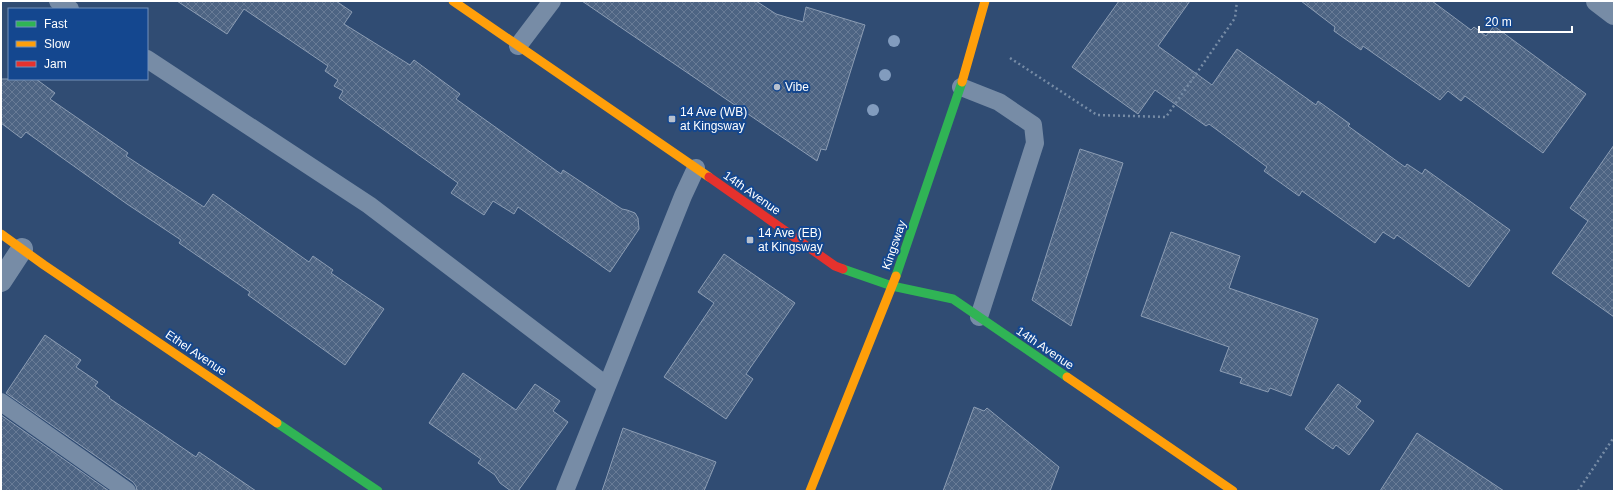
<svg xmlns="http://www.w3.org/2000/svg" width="1615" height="492" viewBox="0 0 1615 492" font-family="Arial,sans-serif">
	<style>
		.building { fill: url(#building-cross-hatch); stroke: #8c9db4 }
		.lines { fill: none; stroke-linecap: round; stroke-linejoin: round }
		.path { stroke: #778ca6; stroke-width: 2.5; stroke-dasharray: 2 3; stroke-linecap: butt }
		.lane { stroke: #778ca6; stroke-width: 18 }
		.street { stroke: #778ca6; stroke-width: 22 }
		.fast { stroke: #30b455; stroke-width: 9 }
		.slow { stroke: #ff9f0a; stroke-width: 9 }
		.jam { stroke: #e5322d; stroke-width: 9 }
		.tree { fill: #829cbe }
		.poi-dot { fill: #b7c0ce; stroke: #14478f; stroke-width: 1.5 }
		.labels { text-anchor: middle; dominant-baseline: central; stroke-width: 4; stroke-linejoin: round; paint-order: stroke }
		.poi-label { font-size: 12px; fill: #fff; stroke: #14478f; text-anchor: start }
		.street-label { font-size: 12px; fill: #fff; stroke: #14478f }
	</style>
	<defs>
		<pattern id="building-cross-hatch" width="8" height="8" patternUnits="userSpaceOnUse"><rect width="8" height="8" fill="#4d6483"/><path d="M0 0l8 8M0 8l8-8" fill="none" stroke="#687b96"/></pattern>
	</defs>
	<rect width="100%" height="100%" fill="#304c73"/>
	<path class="building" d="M 177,1 L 336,1 L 352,12 L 344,24 L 410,65 L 414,60 L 460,94 L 456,99 L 561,174 L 563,170 L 622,209 L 627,210 L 635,213 L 638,218 L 639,229 L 610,272 L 518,207 L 514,214 L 493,201 L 484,215 L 451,193 L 458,183 L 339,98 L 343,91 L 334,86 L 338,80 L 325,71 L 328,66 L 244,9 L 227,34 Z
		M 582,1 L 756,1 L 776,14 L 803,22 L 806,7 L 865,25 L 826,150 L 821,149 L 817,161 Z
		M 1119,1 L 1190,1 L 1158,46 L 1212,85 L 1237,49 L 1316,105 L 1318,101 L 1350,124 L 1348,126 L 1405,167 L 1407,164 L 1422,174 L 1425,169 L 1510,230 L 1469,287 L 1397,235 L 1394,239 L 1383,232 L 1375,243 L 1302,191 L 1299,196 L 1264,171 L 1267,167 L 1209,124 L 1206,126 L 1155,90 L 1138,114 L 1072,67 Z
		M 1301,1 L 1432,1 L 1471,30 L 1474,27 L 1486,36 L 1494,26 L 1586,94 L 1543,153 L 1465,96 L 1461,101 L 1448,91 L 1440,100 L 1363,46 L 1361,50 L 1334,31 L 1335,27 Z
		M 1,79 L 36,79 L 55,93 L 50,99 L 128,153 L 126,156 L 204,207 L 213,194 L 309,262 L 313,256 L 333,270 L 331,273 L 384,309 L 345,365 L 248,295 L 250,292 L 179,243 L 181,240 L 127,204 L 26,132 L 21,138 L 1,123 Z
		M 1614,145 L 1614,317 L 1552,273 L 1588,221 L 1570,208 Z
		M 1080,149 L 1123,163 L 1071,326 L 1032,300 Z
		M 1171,232 L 1240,256 L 1229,288 L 1318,319 L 1291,396 L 1270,388 L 1268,392 L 1240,383 L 1242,378 L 1220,371 L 1229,347 L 1141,316 Z
		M 724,254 L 795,303 L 746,374 L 753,379 L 726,419 L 664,377 L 714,303 L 698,292 Z
		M 45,335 L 81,360 L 76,367 L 98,382 L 95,386 L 110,397 L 109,398 L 196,457 L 199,452 L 256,491 L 137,491 L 136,486 L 133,482 L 6,393 Z
		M 463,373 L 516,410 L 535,384 L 560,401 L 553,411 L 568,422 L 518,491 L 511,491 L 500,483 L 495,475 L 478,463 L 481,459 L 429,423 Z
		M 1338,384 L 1361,401 L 1356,407 L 1374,421 L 1349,455 L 1336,445 L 1333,449 L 1305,429 Z
		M 974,407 L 984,411 L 987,408 L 1059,467 L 1050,491 L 943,491 Z
		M 1,415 L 109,491 L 1,491 Z
		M 623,428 L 716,462 L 704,491 L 602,491 Z
		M 1417,433 L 1504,491 L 1380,491 Z"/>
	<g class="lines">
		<path class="path" d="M 1010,58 L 1097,115 L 1166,117 L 1235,18 L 1237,1
			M 1578,491 L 1614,437"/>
		<path class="lane" d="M 58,1 L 70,9
			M 518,46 L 552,1
			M 147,59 L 369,205 L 607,386
			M 961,87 L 999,102 L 1033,125 L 1035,143 L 979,317
			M 1,402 L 127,491
			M 565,491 L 683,196 L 696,168"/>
		<path class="street" d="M 1597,1 L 1614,14
			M 1,281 L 22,249"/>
		<path class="fast" d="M 843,269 L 892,286 L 953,299 L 1067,377
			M 896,276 L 962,82
			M 277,423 L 378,491"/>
		<path class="slow" d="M 453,1 L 709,177
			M 962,82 L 985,1
			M 1,234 L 44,265 L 277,423
			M 1067,377 L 1233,491
			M 810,491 L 896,276"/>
		<path class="jam" d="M 709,177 L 835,266 L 843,269"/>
	</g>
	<g class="tree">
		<circle cx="894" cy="41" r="6"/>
		<circle cx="885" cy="75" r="6"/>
		<circle cx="873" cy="110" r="6"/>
	</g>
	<g class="poi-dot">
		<circle cx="777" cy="87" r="4"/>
		<rect x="668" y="115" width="8" height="8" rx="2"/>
		<rect x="746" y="236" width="8" height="8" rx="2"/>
	</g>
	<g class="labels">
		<g class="poi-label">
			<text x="785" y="87">Vibe</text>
			<text x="680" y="112">14 Ave (WB)<tspan x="680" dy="14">at Kingsway</tspan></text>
			<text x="758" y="233">14 Ave (EB)<tspan x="758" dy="14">at Kingsway</tspan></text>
		</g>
		<g class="street-label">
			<text transform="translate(752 193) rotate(35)">14th Avenue</text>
			<text transform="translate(894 245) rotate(-71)">Kingsway</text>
			<text transform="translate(1045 348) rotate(34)">14th Avenue</text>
			<text transform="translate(196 353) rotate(34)">Ethel Avenue</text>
		</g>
	</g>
	<rect width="1615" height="492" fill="none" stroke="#ffffff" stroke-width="4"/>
	<rect x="8" y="8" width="140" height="72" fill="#14478f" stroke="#7291bc"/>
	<rect x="16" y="21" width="20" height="6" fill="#30b455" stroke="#7291bc"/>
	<text x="44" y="28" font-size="12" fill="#ffffff">Fast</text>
	<rect x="16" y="41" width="20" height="6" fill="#ff9f0a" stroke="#7291bc"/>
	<text x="44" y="48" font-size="12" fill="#ffffff">Slow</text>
	<rect x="16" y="61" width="20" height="6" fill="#e5322d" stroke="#7291bc"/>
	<text x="44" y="68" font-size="12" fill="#ffffff">Jam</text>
	<path d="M1479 26v6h93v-6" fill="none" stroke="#ffffff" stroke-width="2"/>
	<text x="1485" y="26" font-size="12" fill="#ffffff" stroke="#14478f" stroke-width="3" paint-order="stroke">20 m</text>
</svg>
